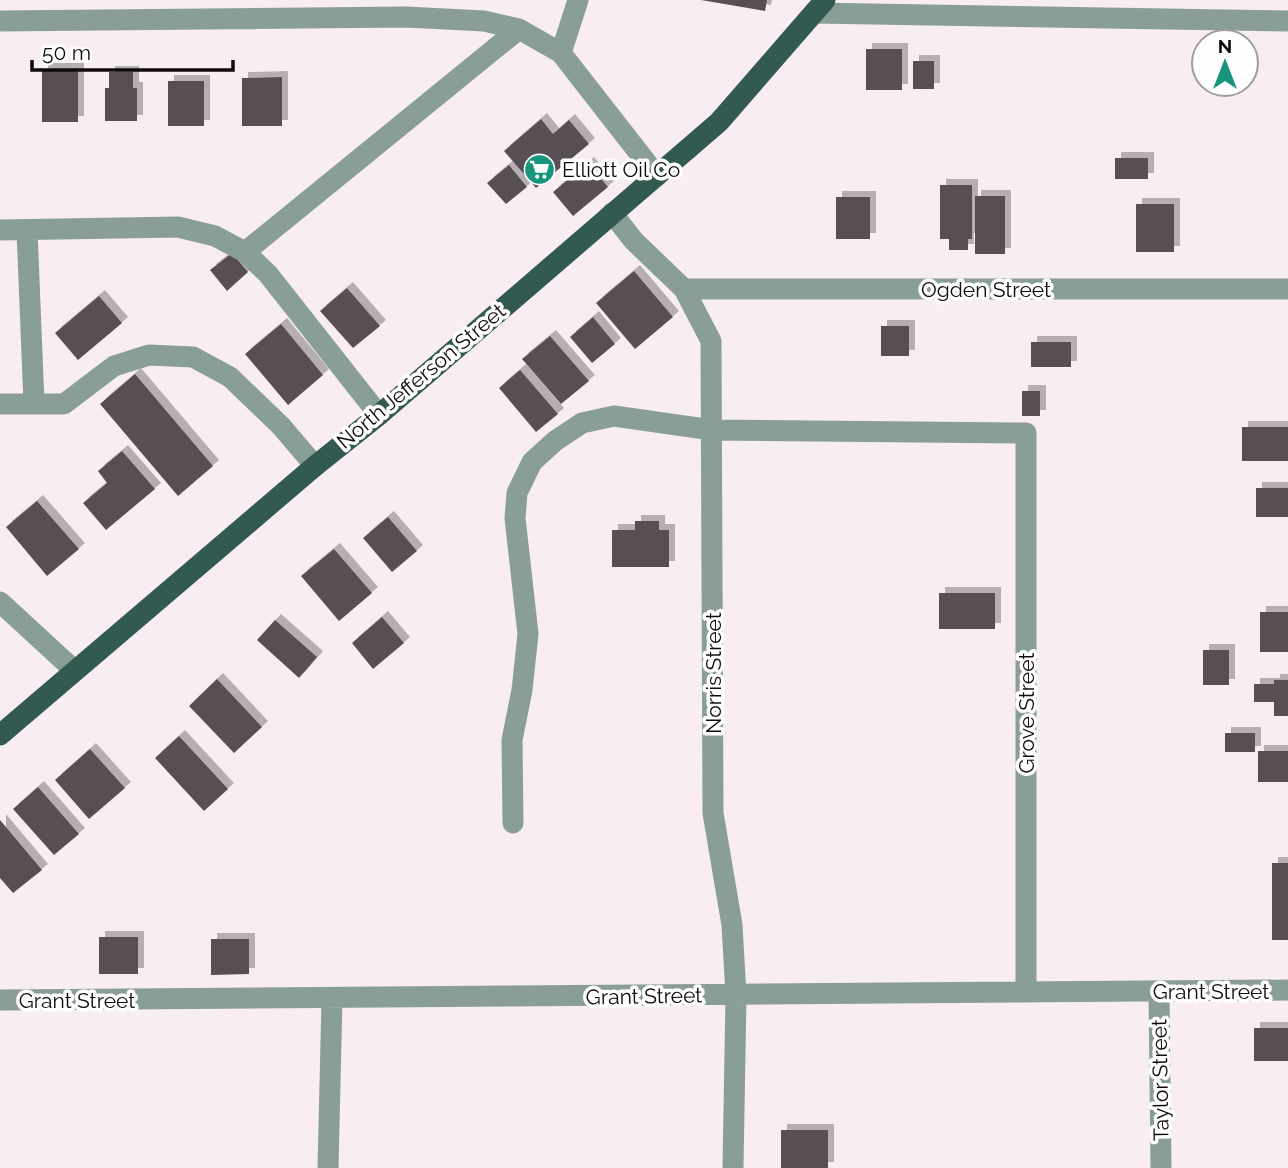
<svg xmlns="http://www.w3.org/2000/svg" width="1288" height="1168" viewBox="0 0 1288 1168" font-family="Raleway,sans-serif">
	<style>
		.building { fill: #584f54; filter: url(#shadow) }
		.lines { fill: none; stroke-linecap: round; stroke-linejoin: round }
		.minor { stroke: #899e97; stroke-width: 21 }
		.major { stroke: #335a50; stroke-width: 21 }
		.labels { text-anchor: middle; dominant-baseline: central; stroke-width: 7; stroke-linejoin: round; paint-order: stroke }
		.poi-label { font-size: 21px; fill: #0f0b0d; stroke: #fefefe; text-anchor: start }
		.street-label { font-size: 21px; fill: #0f0b0d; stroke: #fefefe }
	</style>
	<defs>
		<filter id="shadow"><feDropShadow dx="6" dy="-6" stdDeviation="0" flood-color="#0004"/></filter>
	</defs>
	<rect width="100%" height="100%" fill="#f9edf4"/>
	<path class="building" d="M 701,0 L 767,0 L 765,11 Z
		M 866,49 L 902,49 L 902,90 L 866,90 Z
		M 913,61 L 934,61 L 934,89 L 913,89 Z
		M 42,69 L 78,69 L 78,122 L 42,122 Z
		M 109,72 L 133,72 L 133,88 L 137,88 L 137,121 L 105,121 L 105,88 L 109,88 Z
		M 282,77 L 282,126 L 242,126 L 242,78 Z
		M 168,81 L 204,81 L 204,126 L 168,126 Z
		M 541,119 L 553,134 L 569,120 L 589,144 L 536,188 L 504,151 Z
		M 1115,158 L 1148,158 L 1148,179 L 1115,179 Z
		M 588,163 L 608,187 L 573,216 L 553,192 Z
		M 509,165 L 527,187 L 506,204 L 487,183 Z
		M 940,185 L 972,185 L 972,239 L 968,239 L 968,250 L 949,250 L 949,239 L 940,239 Z
		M 975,196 L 1005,196 L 1005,254 L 975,254 Z
		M 836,197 L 870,197 L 870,239 L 836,239 Z
		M 1136,204 L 1174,204 L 1174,252 L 1136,252 Z
		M 232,253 L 248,272 L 227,291 L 210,270 Z
		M 634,271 L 673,317 L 635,349 L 596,303 Z
		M 347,288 L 380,326 L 353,348 L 320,311 Z
		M 99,296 L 122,323 L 78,360 L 55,333 Z
		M 593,317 L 615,344 L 592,363 L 570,337 Z
		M 281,324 L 323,375 L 288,405 L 245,354 Z
		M 881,326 L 909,326 L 909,356 L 881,356 Z
		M 550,336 L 589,381 L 561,404 L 522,359 Z
		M 1031,342 L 1071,342 L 1071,367 L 1031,367 Z
		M 520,370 L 558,414 L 536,432 L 499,388 Z
		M 135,374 L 213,466 L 178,496 L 100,404 Z
		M 1022,391 L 1040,391 L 1040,416 L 1022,416 Z
		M 1242,427 L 1288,427 L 1288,461 L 1242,461 Z
		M 122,451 L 155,489 L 106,530 L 83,503 L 107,483 L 98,471 Z
		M 1256,488 L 1288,488 L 1288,517 L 1256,517 Z
		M 37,501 L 79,549 L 47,576 L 6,527 Z
		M 388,517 L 417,551 L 392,572 L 363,538 Z
		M 635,521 L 659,521 L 659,530 L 669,530 L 669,567 L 612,567 L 612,530 L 635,530 Z
		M 334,549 L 372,593 L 339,621 L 301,576 Z
		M 939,593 L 995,593 L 995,629 L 939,629 Z
		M 1260,612 L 1288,612 L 1288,652 L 1260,652 Z
		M 382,617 L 404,643 L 373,669 L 352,643 Z
		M 275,620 L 317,657 L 299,678 L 257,640 Z
		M 1203,650 L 1229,650 L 1229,685 L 1203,685 Z
		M 217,679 L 262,727 L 234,753 L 189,706 Z
		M 1274,680 L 1288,680 L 1288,716 L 1274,716 L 1274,702 L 1254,702 L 1254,684 L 1274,684 Z
		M 1225,733 L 1255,733 L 1255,752 L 1225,752 Z
		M 179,736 L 228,789 L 204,811 L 155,758 Z
		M 90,749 L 125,788 L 89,819 L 55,780 Z
		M 1258,751 L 1288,751 L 1288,782 L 1258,782 Z
		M 38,787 L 79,834 L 54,855 L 13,809 Z
		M 0,820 L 42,870 L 13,893 L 0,878 Z
		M 1272,863 L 1288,863 L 1288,940 L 1272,940 Z
		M 99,937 L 138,937 L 138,974 L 99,974 Z
		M 211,939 L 249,939 L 249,974 L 211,975 Z
		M 1254,1028 L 1288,1028 L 1288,1061 L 1254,1061 Z
		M 781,1130 L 828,1130 L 828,1168 L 781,1168 Z"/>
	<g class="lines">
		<path class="minor" d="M 814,13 L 1288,21
			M 0,21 L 406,17 L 484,21 L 519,29 L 561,53 L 657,176
			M 561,53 L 578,0
			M 612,213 L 634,241 L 684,289 L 711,341 L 713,813 L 732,925 L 736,995 L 733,1168
			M 0,230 L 178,227 L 215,236 L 245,252 L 268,274 L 379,415
			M 27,230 L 34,404
			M 245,252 L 519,29
			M 684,289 L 1288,289
			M 0,404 L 64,404 L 114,366 L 149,355 L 193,357 L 230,377 L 281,426 L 315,466
			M 0,602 L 75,671
			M 513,823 L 512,740 L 522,690 L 528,634 L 515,518 L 517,493 L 532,462 L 555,441 L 582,423 L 614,416 L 712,430 L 1026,433 L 1026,992
			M 1159,991 L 1161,1168
			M 0,1000 L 1288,990
			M 328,1168 L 332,999"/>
		<path class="major" d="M 0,735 L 315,466 L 379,415 L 719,122 L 825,0"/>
	</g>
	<defs>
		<symbol id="supermarket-disc" viewBox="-11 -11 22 22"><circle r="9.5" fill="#17947c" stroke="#fefefe"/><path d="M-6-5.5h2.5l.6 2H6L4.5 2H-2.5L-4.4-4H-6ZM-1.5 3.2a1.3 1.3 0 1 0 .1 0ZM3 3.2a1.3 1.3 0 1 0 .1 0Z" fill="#fff"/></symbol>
	</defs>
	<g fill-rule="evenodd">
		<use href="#supermarket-disc" x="522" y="152" width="35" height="35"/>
	</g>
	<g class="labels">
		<g class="poi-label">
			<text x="562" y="169">Elliott Oil Co</text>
		</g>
		<g class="street-label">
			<text x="986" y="289">Ogden Street</text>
			<text transform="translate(421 376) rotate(-40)">North Jefferson Street</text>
			<text transform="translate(713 673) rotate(-90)">Norris Street</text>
			<text transform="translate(1026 713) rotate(-90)">Grove Street</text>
			<text x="1211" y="991">Grant Street</text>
			<text transform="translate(644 996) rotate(-1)">Grant Street</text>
			<text x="77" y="1000">Grant Street</text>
			<text transform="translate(1160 1080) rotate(-91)">Taylor Street</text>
		</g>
	</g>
	<g transform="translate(1225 63)"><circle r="33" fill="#fefefe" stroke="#9e9d9e" stroke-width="2"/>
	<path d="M0-5L12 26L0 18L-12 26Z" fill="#17947c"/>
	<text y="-10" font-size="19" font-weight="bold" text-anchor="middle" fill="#0f0b0d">N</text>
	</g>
	<path d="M32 60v10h201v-10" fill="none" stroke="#0f0b0d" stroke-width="3.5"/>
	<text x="42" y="60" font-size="21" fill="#0f0b0d" stroke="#fefefe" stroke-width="5" paint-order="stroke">50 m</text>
</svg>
